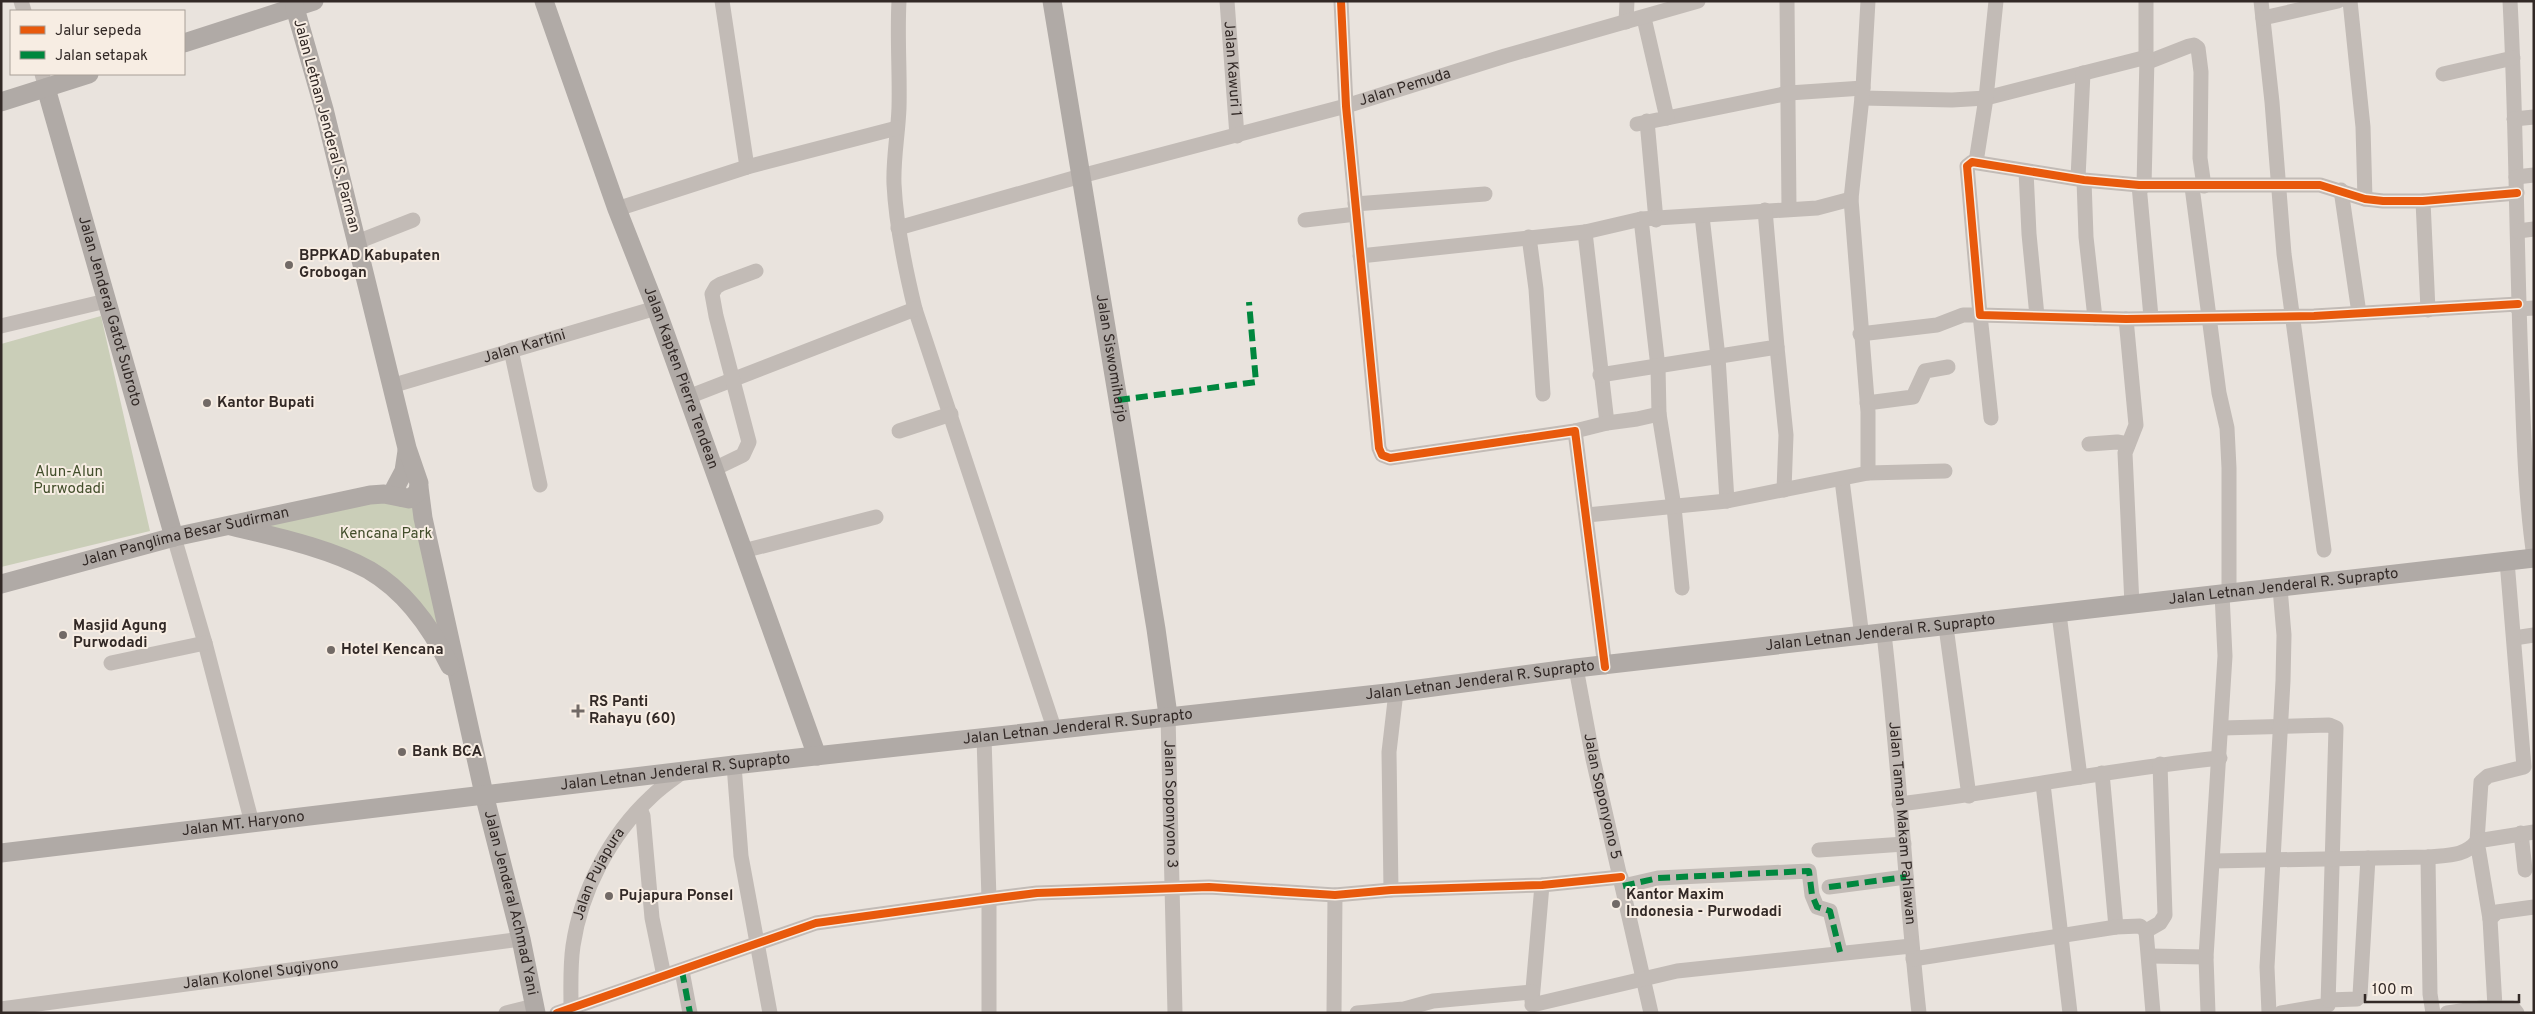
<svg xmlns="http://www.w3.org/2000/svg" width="2535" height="1014" viewBox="0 0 2535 1014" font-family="Overpass,sans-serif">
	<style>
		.green { fill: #caceb8 }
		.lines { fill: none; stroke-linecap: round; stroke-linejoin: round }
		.minor { stroke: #c2bbb6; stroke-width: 15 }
		.major { stroke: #b0aaa6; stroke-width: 19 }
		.quiet { stroke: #00873e; stroke-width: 6; stroke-dasharray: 12 6; stroke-linecap: butt }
		.cycleway-casing { stroke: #f7ede3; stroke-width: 11 }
		.cycleway { stroke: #e8590c; stroke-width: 8 }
		.poi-dot { fill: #726a66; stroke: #f7ede3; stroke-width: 2 }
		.labels { text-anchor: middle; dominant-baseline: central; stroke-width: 4; stroke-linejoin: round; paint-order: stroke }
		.street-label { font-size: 15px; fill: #322926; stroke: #f7ede3 }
		.poi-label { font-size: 15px; font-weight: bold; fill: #322926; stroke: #f7ede3; text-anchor: start }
		.park-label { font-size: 15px; fill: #424e2b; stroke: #f7ede3 }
	</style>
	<rect width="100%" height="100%" fill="#e9e3dd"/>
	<path class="green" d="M 101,316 L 150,531 L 1,567 L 1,344 Z
		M 370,495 L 412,503 L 445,652 L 370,570 L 227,524 Z"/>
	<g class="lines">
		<g class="minor">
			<path d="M 21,1 L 24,11"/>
			<path d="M 722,1 L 747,167"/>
			<path d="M 899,1 C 897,37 900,73 899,108 C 898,134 893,159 894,184 C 896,226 905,268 915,309 L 1054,728"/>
			<path id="s1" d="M 1227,1 L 1237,136"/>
			<path d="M 1341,1 L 1346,106 L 1379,448 L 1382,455 L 1390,458 L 1575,431 L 1605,667"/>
			<path d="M 1787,1 L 1789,209"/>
			<path d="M 2261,1 L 2272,102 L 2284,254 L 2324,550"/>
			<path d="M 2350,1 L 2363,127 L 2365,199"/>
			<path d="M 2510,1 C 2517,130 2516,259 2522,387 C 2524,444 2526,501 2534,557"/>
			<path d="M 2263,18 L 2338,1"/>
			<path d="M 1626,22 L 1627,1"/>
			<path d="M 2146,57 L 2146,1"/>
			<path d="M 2148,62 L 2189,46 L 2194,45 L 2198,48 L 2201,72 L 2200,158 L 2204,186"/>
			<path d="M 42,74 L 46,88"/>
			<path d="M 2443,74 L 2513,58"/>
			<path d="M 1862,98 L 1952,100 L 1986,98 L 2147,57 L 2144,186"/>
			<path d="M 1667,118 L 1789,93 L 1863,88"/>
			<path d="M 2514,119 L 2534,117"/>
			<path d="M 1647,121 L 1656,220"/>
			<path d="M 1637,124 L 1667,118 L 1644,18"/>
			<path d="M 1976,162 L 1986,98 L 1996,1"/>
			<path d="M 2026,171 L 2029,234 L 2037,316"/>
			<path d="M 2516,177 L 2534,175"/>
			<path d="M 2078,178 L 2083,73"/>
			<path d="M 2084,180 L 2086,237 L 2095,318"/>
			<path d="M 2139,185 L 2151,317"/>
			<path d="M 2192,187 L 2219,393 L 2227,428 L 2229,468 L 2229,594"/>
			<path d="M 2341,190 L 2359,313"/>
			<path d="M 2517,193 L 2423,201 L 2383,201 L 2365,199 L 2320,185 L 2139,185 L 2084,180 L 1972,162 L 1967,166 L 1980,315 L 2126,319 L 2314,316 L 2518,304"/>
			<path d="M 2423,201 L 2428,310"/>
			<path d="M 1355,204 L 1485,194"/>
			<path d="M 617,209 L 747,167 L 897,128"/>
			<path d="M 1702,216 L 1718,357 L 1727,501"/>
			<path d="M 1641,219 L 1658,367 L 1659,414 L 1674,507 L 1682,588"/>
			<path d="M 1305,220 L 1356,214"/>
			<path id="s2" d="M 898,228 L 1081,176 L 1346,106 L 1505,56 L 1698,1"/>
			<path d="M 2518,231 L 2534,229"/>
			<path d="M 1585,232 L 1607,423 L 1637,419 L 1659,414"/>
			<path d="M 1529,237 L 1536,289 L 1543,394"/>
			<path d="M 357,242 L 413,220"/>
			<path d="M 1360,256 L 1585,232 L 1641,219 L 1817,208 L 1851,199"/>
			<path d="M 2518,309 L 2534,308"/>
			<path d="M 2126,319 L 2136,425 L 2125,453 L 2132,605"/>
			<path d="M 1,326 L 106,301"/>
			<path d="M 1860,334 L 1937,325 L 1963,315 L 1980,315 L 1991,418"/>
			<path d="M 1777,347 L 1786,435 L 1784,490"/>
			<path d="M 511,350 L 540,485"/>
			<path d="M 1600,375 L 1777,347 L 1765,210"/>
			<path id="s3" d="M 391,386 L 656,308"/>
			<path d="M 688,397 L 915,309"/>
			<path d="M 1867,403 L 1913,397 L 1925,371 L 1948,367"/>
			<path d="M 899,431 L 951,414"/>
			<path d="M 1575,431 L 1607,423"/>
			<path d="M 2089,444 L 2117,442 L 2128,444"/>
			<path d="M 714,469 L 743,455 L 749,442 L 716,316 L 712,294 L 716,287 L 721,284 L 756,271"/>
			<path d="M 1868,473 L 1945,471"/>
			<path d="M 1842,480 L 1862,637"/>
			<path d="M 1587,515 L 1727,501 L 1868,473 L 1868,412 L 1851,199 L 1863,88 L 1868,1"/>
			<path d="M 174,537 L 205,643 L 252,823"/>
			<path d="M 743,551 L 876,517"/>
			<path d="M 2059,614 L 2080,777"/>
			<path d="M 1946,627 L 1969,796"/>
			<path id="s4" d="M 1884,634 C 1899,760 1905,887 1919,1013"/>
			<path d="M 2514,638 L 2534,635"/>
			<path d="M 111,663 L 205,643"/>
			<path id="s5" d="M 1576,668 L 1593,759 L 1651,1013"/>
			<path id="s6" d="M 1168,715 L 1175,1013"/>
			<path d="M 2222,728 L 2329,725 L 2336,728 L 2328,1005 L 2281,1013"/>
			<path d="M 984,737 L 989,899 L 989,1013"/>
			<path d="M 734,765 L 741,856 L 770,1013"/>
			<path d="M 2102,773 L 2116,927"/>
			<path d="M 2043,784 L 2070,1013"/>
			<path d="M 1899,804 C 2007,791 2112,769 2220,758"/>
			<path d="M 640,809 L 643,816 L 652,918 L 664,976"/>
			<path d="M 2521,833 L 2525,870"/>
			<path d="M 1819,850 L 1904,844"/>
			<path d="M 2428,857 L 2430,994 L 2433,1013"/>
			<path d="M 2213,861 L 2428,857 C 2446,855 2465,857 2477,841 L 2481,782 L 2488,776 L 2524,767 L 2507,561"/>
			<path d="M 1623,886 L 1658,878 L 1809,871 L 1812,895 L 1817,907 L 1830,911 L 1840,952"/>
			<path d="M 1829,887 L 1906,877"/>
			<path d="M 1391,890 L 1389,752 L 1396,692"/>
			<path d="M 2490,919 L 2477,841 L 2534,832"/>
			<path d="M 2146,931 L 2160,923 L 2165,915 L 2160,764"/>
			<path d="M 2149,956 L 2206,957"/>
			<path d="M 1913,959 L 2116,927 L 2140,926 L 2146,931 L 2153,1013"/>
			<path d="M 682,971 L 690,1013"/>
			<path d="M 2328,1000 L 2357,999 L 2360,995 L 2368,858"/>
			<path d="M 1532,1001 L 1542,885"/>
			<path d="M 1532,1005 L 1677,971 L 1911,946"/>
			<path id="s7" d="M 571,1007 C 571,987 570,966 573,946 C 581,891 610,835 651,797 C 661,787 673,779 684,771"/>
			<path d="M 2495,1007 L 2490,919 L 2497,912 L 2534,907"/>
			<path id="s8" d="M 1,1009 L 521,939"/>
			<path d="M 506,1013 L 534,1006"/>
			<path d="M 557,1013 L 816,923 L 989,899 L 1037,893 L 1209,887 L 1335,895 L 1391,890 L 1542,885 L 1621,877"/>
			<path d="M 1334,1013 L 1335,895"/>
			<path d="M 1357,1013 L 1404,1009 L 1433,1001 L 1532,992"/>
			<path d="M 2208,1013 L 2206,957 L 2225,656 L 2222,594"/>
			<path d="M 2269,1013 L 2267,967 L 2283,681 L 2284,635 L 2280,588"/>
			<path d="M 2447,1013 L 2481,1008 L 2513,1008 L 2517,1013"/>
		</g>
		<g class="major">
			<path id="s9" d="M 544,1 L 617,209 L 656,308 L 817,756"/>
			<path id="s10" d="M 1052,1 L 1156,629 L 1168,715"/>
			<path d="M 184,43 L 314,1"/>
			<path id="s11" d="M 46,88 L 174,537"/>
			<path d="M 1,102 L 89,74"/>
			<path id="s12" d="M 419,487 L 423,518 L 484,794 L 521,939 L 536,1013"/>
			<path d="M 401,497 L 395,488 L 404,471 L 407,451"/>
			<path d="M 231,526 C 276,537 329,548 369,570 C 405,591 432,629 450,666"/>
			<path id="s13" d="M 1,584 L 174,537 L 370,495 L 384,494 L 409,499 L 418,492 L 419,483 L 407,448 L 324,109 L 295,8"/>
			<path id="s14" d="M 1,853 L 734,765 L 1396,692 L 1576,668 L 2534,558"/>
		</g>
		<path class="quiet" d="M 1118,400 L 1256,382 L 1249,302
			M 1623,886 L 1658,878 L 1809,871 L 1812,895 L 1817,907 L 1830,911 L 1840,952
			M 1829,887 L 1906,877
			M 682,971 L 690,1013"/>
		<defs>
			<path id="cycleway" d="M 1341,1 L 1346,106 L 1379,448 L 1382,455 L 1390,458 L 1575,431 L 1605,667
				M 2517,193 L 2423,201 L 2383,201 L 2365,199 L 2320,185 L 2139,185 L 2084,180 L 1972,162 L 1967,166 L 1980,315 L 2126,319 L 2314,316 L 2518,304
				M 557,1013 L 816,923 L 989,899 L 1037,893 L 1209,887 L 1335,895 L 1391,890 L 1542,885 L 1621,877"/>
		</defs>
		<use href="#cycleway" class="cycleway-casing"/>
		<use href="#cycleway" class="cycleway"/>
	</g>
	<g class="poi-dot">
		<circle cx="289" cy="265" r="5"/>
		<circle cx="207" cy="403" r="5"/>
		<circle cx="63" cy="635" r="5"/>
		<circle cx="331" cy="650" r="5"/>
		<path d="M575.5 703.5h5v5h5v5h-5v5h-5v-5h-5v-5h5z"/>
		<circle cx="402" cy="752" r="5"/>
		<circle cx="609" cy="896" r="5"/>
		<circle cx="1616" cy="904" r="5"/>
	</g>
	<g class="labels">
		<g class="street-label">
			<text stroke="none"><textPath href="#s1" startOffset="68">Jalan Kawuri 1</textPath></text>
			<text stroke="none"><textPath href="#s2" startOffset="526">Jalan Pemuda</textPath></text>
			<text transform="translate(326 126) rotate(75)">Jalan Letnan Jenderal S. Parman</text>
			<text stroke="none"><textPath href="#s11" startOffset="232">Jalan Jenderal Gatot Subroto</textPath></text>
			<text stroke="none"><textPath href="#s3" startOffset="139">Jalan Kartini</textPath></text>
			<text stroke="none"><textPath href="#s10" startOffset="362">Jalan Siswomiharjo</textPath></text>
			<text stroke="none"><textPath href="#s9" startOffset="401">Jalan Kapten Pierre Tendean</textPath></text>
			<text stroke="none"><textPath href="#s13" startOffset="190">Jalan Panglima Besar Sudirman</textPath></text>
			<text stroke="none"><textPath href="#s14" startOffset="2298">Jalan Letnan Jenderal R. Suprapto</textPath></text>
			<text stroke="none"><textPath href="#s14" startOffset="1892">Jalan Letnan Jenderal R. Suprapto</textPath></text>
			<text stroke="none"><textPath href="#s14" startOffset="1489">Jalan Letnan Jenderal R. Suprapto</textPath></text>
			<text stroke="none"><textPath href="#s14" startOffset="1084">Jalan Letnan Jenderal R. Suprapto</textPath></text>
			<text stroke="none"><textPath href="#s14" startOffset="679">Jalan Letnan Jenderal R. Suprapto</textPath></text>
			<text stroke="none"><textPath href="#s5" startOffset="131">Jalan Soponyono 5</textPath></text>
			<text stroke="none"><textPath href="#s6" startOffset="89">Jalan Soponyono 3</textPath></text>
			<text stroke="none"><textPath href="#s4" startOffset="190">Jalan Taman Makam Pahlawan</textPath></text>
			<text stroke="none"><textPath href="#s14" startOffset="244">Jalan MT. Haryono</textPath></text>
			<text stroke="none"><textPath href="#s7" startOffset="138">Jalan Pujapura</textPath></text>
			<text stroke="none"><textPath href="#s12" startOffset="426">Jalan Jenderal Achmad Yani</textPath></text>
			<text stroke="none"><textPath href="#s8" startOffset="262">Jalan Kolonel Sugiyono</textPath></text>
		</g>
		<g class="poi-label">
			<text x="299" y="256">BPPKAD Kabupaten<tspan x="299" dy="17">Grobogan</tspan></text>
			<text x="217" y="403">Kantor Bupati</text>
			<text x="73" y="626">Masjid Agung<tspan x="73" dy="17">Purwodadi</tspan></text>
			<text x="341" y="650">Hotel Kencana</text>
			<text x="589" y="702">RS Panti<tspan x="589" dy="17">Rahayu (60)</tspan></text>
			<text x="412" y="752">Bank BCA</text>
			<text x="1626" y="895">Kantor Maxim<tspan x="1626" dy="17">Indonesia - Purwodadi</tspan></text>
			<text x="619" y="896">Pujapura Ponsel</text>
		</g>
		<g class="park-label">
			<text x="69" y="472">Alun-Alun<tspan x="69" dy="17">Purwodadi</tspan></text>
			<text x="386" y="534">Kencana Park</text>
		</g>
	</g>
	<rect width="2535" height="1014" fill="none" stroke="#322926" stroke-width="5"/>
	<rect x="10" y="10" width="175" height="65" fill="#f7ede3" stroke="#a89f97"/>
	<rect x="20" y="26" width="25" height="8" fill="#e8590c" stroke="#a89f97"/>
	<text x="55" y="35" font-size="15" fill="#322926">Jalur sepeda</text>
	<rect x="20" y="51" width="25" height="8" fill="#00873e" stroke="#a89f97"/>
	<text x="55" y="60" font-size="15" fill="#322926">Jalan setapak</text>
	<path d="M2365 994v8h154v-8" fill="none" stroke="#322926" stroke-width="2.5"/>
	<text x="2372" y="994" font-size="15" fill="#322926" stroke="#f7ede3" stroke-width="4" paint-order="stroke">100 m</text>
</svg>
